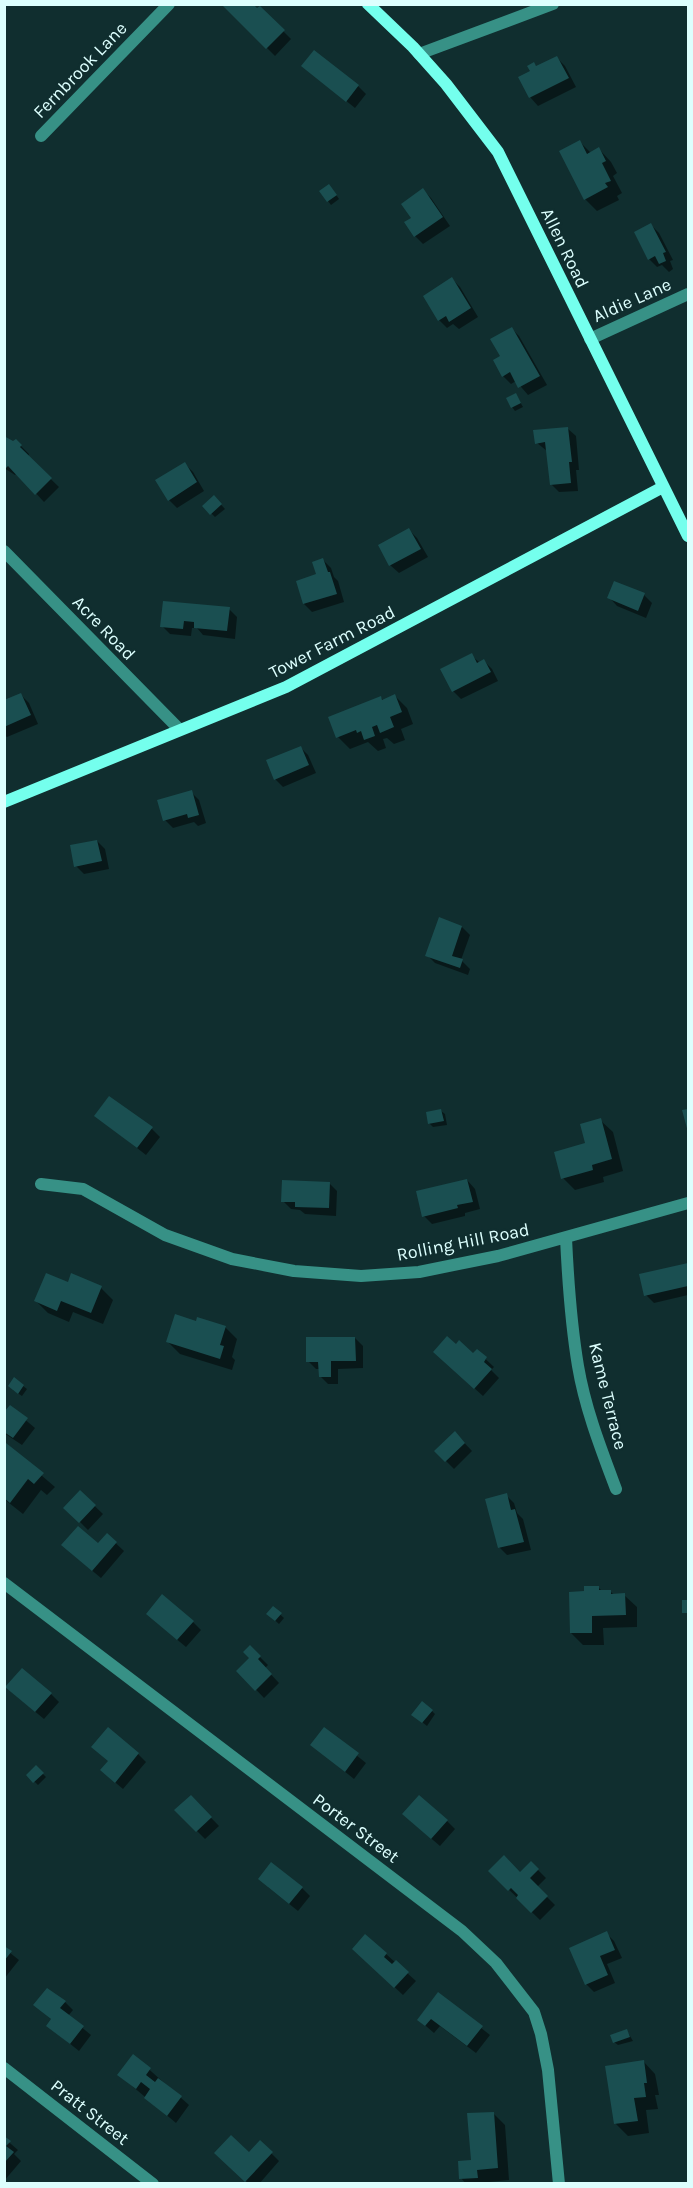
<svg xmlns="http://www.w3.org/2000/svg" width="693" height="2188" viewBox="0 0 693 2188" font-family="Karla,sans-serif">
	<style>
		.shadow { fill: #0007 }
		.building { fill: #1a4f51 }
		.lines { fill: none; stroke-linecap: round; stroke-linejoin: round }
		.street { stroke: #379186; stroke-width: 12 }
		.secondary { stroke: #74ffed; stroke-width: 12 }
		.labels { text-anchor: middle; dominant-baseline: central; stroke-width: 4.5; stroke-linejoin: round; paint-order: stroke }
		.street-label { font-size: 18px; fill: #ddfffe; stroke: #102e2f }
	</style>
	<rect width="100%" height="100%" fill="#102e2f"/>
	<path class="shadow" d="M 223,4 L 257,10 L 260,8 L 291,39 L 275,56 Z
		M 557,58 L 565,66 L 576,87 L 538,106 L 530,97 L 534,64 L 537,67 Z
		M 303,66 L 358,86 L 366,94 L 355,108 Z
		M 580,142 L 591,153 L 599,149 L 611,162 L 617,173 L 613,176 L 622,193 L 617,196 L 619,200 L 597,211 L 585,199 Z
		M 333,190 L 339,199 L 331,205 L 321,192 Z
		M 423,190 L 431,198 L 450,226 L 423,244 L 415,236 Z
		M 651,225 L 659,233 L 673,260 L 670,261 L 673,269 L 669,272 L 662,265 L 657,267 L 649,259 Z
		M 452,279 L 460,287 L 478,317 L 459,329 L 453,324 L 447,328 L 439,320 Z
		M 511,328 L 519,336 L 547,385 L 528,395 L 516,381 L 511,384 L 503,376 L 502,356 Z
		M 516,395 L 523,407 L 515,411 L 512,407 Z
		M 567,428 L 576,436 L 579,470 L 576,470 L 578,491 L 559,492 L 551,484 L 547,451 L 537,443 Z
		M 4,438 L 13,443 L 16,441 L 29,454 L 28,457 L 59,487 L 44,502 L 17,473 L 15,475 L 4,468 Z
		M 185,464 L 193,472 L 204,491 L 177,508 L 169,500 Z
		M 214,497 L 225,509 L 215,517 L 204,506 Z
		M 409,530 L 417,538 L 428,557 L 399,573 L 390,565 Z
		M 323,560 L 331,568 L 334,577 L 338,581 L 344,602 L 312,612 L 304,604 L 318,575 Z
		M 644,595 L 652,603 L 646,618 L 617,606 L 609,597 Z
		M 229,609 L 237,617 L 235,639 L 203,635 L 197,628 L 192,628 L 191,636 L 170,634 L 162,626 Z
		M 471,655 L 480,663 L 484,661 L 492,669 L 498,681 L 461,699 L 453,691 Z
		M 21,695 L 29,703 L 38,724 L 7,737 L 4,735 L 4,702 Z
		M 395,696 L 407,708 L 413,724 L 401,729 L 405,740 L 394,744 L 387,738 L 383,739 L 386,748 L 378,751 L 368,742 L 350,749 L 338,737 L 381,698 L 384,701 Z
		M 300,747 L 308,755 L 316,773 L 283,787 L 275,779 Z
		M 191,792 L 199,800 L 206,823 L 198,826 L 194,822 L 173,828 L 165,820 Z
		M 97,841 L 105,849 L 109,869 L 84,874 L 76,866 Z
		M 462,927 L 470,935 L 461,960 L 470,969 L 468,975 L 435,963 L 427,955 Z
		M 441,1111 L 445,1114 L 447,1125 L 433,1127 L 429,1123 Z
		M 96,1116 L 152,1129 L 160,1137 L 146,1155 Z
		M 600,1120 L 613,1132 L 623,1171 L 603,1177 L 604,1182 L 575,1190 L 563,1178 L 587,1144 Z
		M 467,1180 L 475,1189 L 480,1209 L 465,1213 L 465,1216 L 432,1224 L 424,1216 Z
		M 329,1183 L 337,1191 L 336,1216 L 305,1214 L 300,1210 L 291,1209 L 283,1201 Z
		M 688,1264 L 688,1295 L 654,1303 L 646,1295 L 641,1275 Z
		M 69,1284 L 101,1288 L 113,1300 L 103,1324 L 73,1312 L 69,1322 L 48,1313 L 36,1301 Z
		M 197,1322 L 225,1327 L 237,1339 L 232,1357 L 235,1360 L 232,1370 L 180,1354 L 168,1342 Z
		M 355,1338 L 363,1346 L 363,1368 L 338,1369 L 338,1384 L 328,1384 L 320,1376 L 320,1369 L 316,1369 L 308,1361 Z
		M 456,1346 L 473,1355 L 477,1351 L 494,1367 L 491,1370 L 499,1378 L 483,1396 L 443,1360 Z
		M 23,1386 L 27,1389 L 22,1396 L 13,1390 Z
		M 10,1407 L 35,1428 L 22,1445 L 4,1433 L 4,1415 Z
		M 455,1433 L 472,1451 L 454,1469 L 436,1451 Z
		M 6,1445 L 55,1487 L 47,1495 L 41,1490 L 23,1514 L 4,1499 Z
		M 80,1492 L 103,1514 L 88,1530 L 66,1508 Z
		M 506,1495 L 514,1503 L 517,1513 L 523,1519 L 531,1550 L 507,1555 L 499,1547 Z
		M 107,1535 L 124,1551 L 101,1578 L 71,1553 L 98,1545 Z
		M 598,1587 L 602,1591 L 610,1591 L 614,1595 L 624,1595 L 637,1607 L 637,1627 L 603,1628 L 604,1645 L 583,1645 L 571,1633 L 586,1593 Z
		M 273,1608 L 284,1618 L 279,1624 L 268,1614 Z
		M 156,1622 L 193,1622 L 201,1630 L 186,1647 Z
		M 250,1647 L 268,1665 L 265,1668 L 279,1683 L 264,1698 L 238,1671 L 251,1658 Z
		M 51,1694 L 59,1702 L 44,1719 L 15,1695 Z
		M 432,1711 L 435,1714 L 427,1726 L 417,1718 Z
		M 324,1729 L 366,1763 L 354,1779 L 312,1745 Z
		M 138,1754 L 146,1762 L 123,1789 L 110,1778 L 109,1761 Z
		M 36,1767 L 46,1777 L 38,1785 L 28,1775 Z
		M 191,1797 L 219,1826 L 205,1839 L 176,1810 Z
		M 447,1821 L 455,1829 L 440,1846 L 412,1822 Z
		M 531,1863 L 546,1878 L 537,1887 L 555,1905 L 540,1920 L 490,1871 L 520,1874 Z
		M 268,1887 L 302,1888 L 310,1896 L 298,1911 Z
		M 606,1933 L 614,1941 L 622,1958 L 607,1964 L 615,1983 L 594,1992 L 586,1984 Z
		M 366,1936 L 416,1981 L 403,1995 L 362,1957 Z
		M 4,1948 L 19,1960 L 4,1979 Z
		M 438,1994 L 490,2035 L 476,2053 L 440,2026 L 434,2033 L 419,2020 Z
		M 65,2002 L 73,2010 L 68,2016 L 91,2035 L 79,2051 L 48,2026 L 52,2020 L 35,2005 Z
		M 627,2031 L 633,2041 L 618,2045 L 614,2042 Z
		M 134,2056 L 189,2105 L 176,2123 L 119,2075 Z
		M 643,2061 L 655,2074 L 659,2095 L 655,2095 L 658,2109 L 646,2110 L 649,2133 L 628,2136 L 615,2123 Z
		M 493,2113 L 505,2125 L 509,2180 L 489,2182 L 489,2184 L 466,2184 L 461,2178 L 472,2161 Z
		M 4,2138 L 18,2150 L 14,2154 L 21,2161 L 4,2181 Z
		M 260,2142 L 279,2161 L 259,2184 L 249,2184 L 224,2161 L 249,2154 Z"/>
	<path class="building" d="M 221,4 L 253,4 L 257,8 L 260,6 L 285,30 L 266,49 Z
		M 314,50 L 359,85 L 346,102 L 301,66 Z
		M 557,56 L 569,78 L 529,98 L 518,77 L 530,71 L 527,66 L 534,62 L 536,66 Z
		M 580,140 L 587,154 L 599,147 L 606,161 L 602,163 L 611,181 L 605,183 L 608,187 L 584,200 L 559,151 Z
		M 329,184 L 337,195 L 327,202 L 319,191 Z
		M 423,188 L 443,217 L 414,237 L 404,222 L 411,218 L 401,204 Z
		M 651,223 L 666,252 L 663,253 L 666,261 L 659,264 L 655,256 L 648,260 L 634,232 Z
		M 452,277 L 471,308 L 449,322 L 446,316 L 438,321 L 423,296 Z
		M 512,327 L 540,376 L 518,388 L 510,372 L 502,377 L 493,360 L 500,356 L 490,339 Z
		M 516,393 L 521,403 L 511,408 L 506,398 Z
		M 568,427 L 572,462 L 569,462 L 571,483 L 550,485 L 545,442 L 535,444 L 533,430 Z
		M 4,436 L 13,441 L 16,439 L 22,445 L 20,447 L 52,478 L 35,495 L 8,466 L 6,468 L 4,467 Z
		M 185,462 L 197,482 L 168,501 L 155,480 Z
		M 214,495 L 222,504 L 210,515 L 202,506 Z
		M 409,528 L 421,549 L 389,566 L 378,545 Z
		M 323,558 L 328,572 L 330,572 L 337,594 L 303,604 L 296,581 L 316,574 L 312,562 Z
		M 614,581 L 645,593 L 638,611 L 607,598 Z
		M 163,601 L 230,607 L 227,631 L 194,628 L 194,622 L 184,621 L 183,629 L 160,627 Z
		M 472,653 L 477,663 L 484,659 L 491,672 L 452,692 L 440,669 Z
		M 21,693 L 31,715 L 4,727 L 4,700 Z
		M 395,694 L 402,712 L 390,717 L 394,727 L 380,733 L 377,725 L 372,727 L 375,736 L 364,740 L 361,731 L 357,733 L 356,730 L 336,738 L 328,717 L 381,696 L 382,700 Z
		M 301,746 L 309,765 L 274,780 L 266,760 Z
		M 192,790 L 199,815 L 188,818 L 187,814 L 163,821 L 157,800 Z
		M 97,840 L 102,861 L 74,867 L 70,845 Z
		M 439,917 L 462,926 L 452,956 L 463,959 L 460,968 L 425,956 Z
		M 109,1096 L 153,1127 L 137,1148 L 94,1116 Z
		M 441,1109 L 444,1121 L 428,1124 L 426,1112 Z
		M 688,1109 L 688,1132 L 682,1110 Z
		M 601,1118 L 612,1159 L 592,1165 L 593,1170 L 561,1179 L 554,1152 L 585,1143 L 580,1124 Z
		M 467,1179 L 473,1202 L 457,1205 L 458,1208 L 422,1217 L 416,1191 Z
		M 282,1180 L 330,1182 L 329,1208 L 295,1207 L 295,1202 L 281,1202 Z
		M 688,1263 L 688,1286 L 644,1296 L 639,1274 Z
		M 46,1273 L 68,1282 L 71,1273 L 102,1286 L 91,1313 L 61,1301 L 57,1311 L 34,1301 Z
		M 175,1314 L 196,1321 L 197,1317 L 226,1326 L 220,1345 L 224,1346 L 220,1359 L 166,1342 Z
		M 447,1336 L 456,1344 L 459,1340 L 473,1353 L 477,1349 L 487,1357 L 484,1362 L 492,1369 L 474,1389 L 433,1352 Z
		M 306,1337 L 355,1337 L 356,1361 L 331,1361 L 331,1377 L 319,1377 L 318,1362 L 306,1362 Z
		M 14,1377 L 24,1385 L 18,1394 L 8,1386 Z
		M 10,1405 L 28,1418 L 13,1438 L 4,1432 L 4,1412 Z
		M 455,1431 L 465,1443 L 445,1462 L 434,1451 Z
		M 6,1443 L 44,1473 L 34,1484 L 28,1479 L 10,1503 L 4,1498 Z
		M 80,1490 L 96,1505 L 79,1523 L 63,1508 Z
		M 507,1493 L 511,1510 L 515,1509 L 524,1542 L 498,1548 L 485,1499 Z
		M 78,1526 L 98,1543 L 107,1533 L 117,1542 L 92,1571 L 61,1545 Z
		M 584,1586 L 599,1586 L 599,1590 L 611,1590 L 611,1594 L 625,1593 L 626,1615 L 592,1616 L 592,1633 L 570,1633 L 569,1592 L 584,1591 Z
		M 162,1594 L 194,1621 L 177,1640 L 146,1614 Z
		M 682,1600 L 688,1600 L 688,1613 L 682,1613 Z
		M 273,1606 L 282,1613 L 275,1621 L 266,1614 Z
		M 250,1645 L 261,1656 L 258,1659 L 272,1674 L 255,1691 L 236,1671 L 249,1658 L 243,1652 Z
		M 22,1668 L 52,1693 L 35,1712 L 5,1687 Z
		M 422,1701 L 433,1710 L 422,1723 L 411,1715 Z
		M 108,1727 L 139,1753 L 115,1783 L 100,1770 L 108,1761 L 91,1747 Z
		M 324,1727 L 359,1753 L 345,1772 L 310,1745 Z
		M 36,1765 L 44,1773 L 33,1783 L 26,1775 Z
		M 191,1795 L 212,1817 L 196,1832 L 174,1810 Z
		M 419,1795 L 448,1820 L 431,1839 L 402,1814 Z
		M 504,1855 L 520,1872 L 531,1861 L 539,1869 L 530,1878 L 548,1896 L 531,1913 L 516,1898 L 518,1895 L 511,1888 L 508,1891 L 488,1871 Z
		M 271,1862 L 303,1887 L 289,1904 L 258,1879 Z
		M 607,1931 L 615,1950 L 600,1956 L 608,1975 L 585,1985 L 569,1948 Z
		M 365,1934 L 387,1953 L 384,1957 L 392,1964 L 396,1960 L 409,1972 L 394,1988 L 352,1949 Z
		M 4,1946 L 12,1951 L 4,1961 Z
		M 47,1988 L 66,2001 L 60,2008 L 84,2026 L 70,2044 L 46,2026 L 51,2019 L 33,2005 Z
		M 438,1992 L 483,2026 L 467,2046 L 431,2019 L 425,2026 L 417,2020 Z
		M 627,2029 L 630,2037 L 613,2043 L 610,2035 Z
		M 133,2054 L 151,2068 L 146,2075 L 155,2082 L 158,2078 L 182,2096 L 167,2116 L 144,2098 L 150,2089 L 141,2082 L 136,2089 L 117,2075 Z
		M 644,2060 L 647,2083 L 644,2083 L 646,2097 L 634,2098 L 638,2121 L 614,2124 L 605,2066 Z
		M 494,2112 L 498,2168 L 477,2170 L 478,2178 L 459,2179 L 458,2161 L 471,2160 L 467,2113 Z
		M 231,2135 L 249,2152 L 260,2140 L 273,2152 L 245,2182 L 214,2153 Z
		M 4,2136 L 11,2141 L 6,2146 L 14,2152 L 4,2163 Z"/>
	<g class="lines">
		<path class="street" d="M 419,54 L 553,4
			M 41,136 L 169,4
			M 590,339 L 688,294
			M 4,551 L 179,729
			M 41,1184 L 83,1189 L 165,1235 L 232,1259 L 294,1271 L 361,1276 L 419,1272 L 498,1256 L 688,1203
			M 566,1238 C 568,1281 571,1324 578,1366 C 585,1408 601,1449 616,1489
			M 4,1583 L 462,1931 L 496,1963 L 534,2012 L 541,2034 L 548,2070 L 559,2184
			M 4,2068 L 153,2184"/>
		<path class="secondary" d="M 368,4 L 413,47 L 446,84 L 498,152 L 688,536
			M 4,802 L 286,687 L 663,487"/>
	</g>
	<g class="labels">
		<g class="street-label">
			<text transform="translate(80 70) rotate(-46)">Fernbrook Lane</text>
			<text transform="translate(565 248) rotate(64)">Allen Road</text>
			<text transform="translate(632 300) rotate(-24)">Aldie Lane</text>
			<text transform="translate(104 628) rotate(46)">Acre Road</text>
			<text transform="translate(332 642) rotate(-27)">Tower Farm Road</text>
			<text transform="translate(463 1242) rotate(-11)">Rolling Hill Road</text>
			<text transform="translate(608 1396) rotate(76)">Kame Terrace</text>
			<text transform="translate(356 1828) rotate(37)">Porter Street</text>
			<text transform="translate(90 2112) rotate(38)">Pratt Street</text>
		</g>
	</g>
	<rect width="693" height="2188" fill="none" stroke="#ddfffe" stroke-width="12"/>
</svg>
